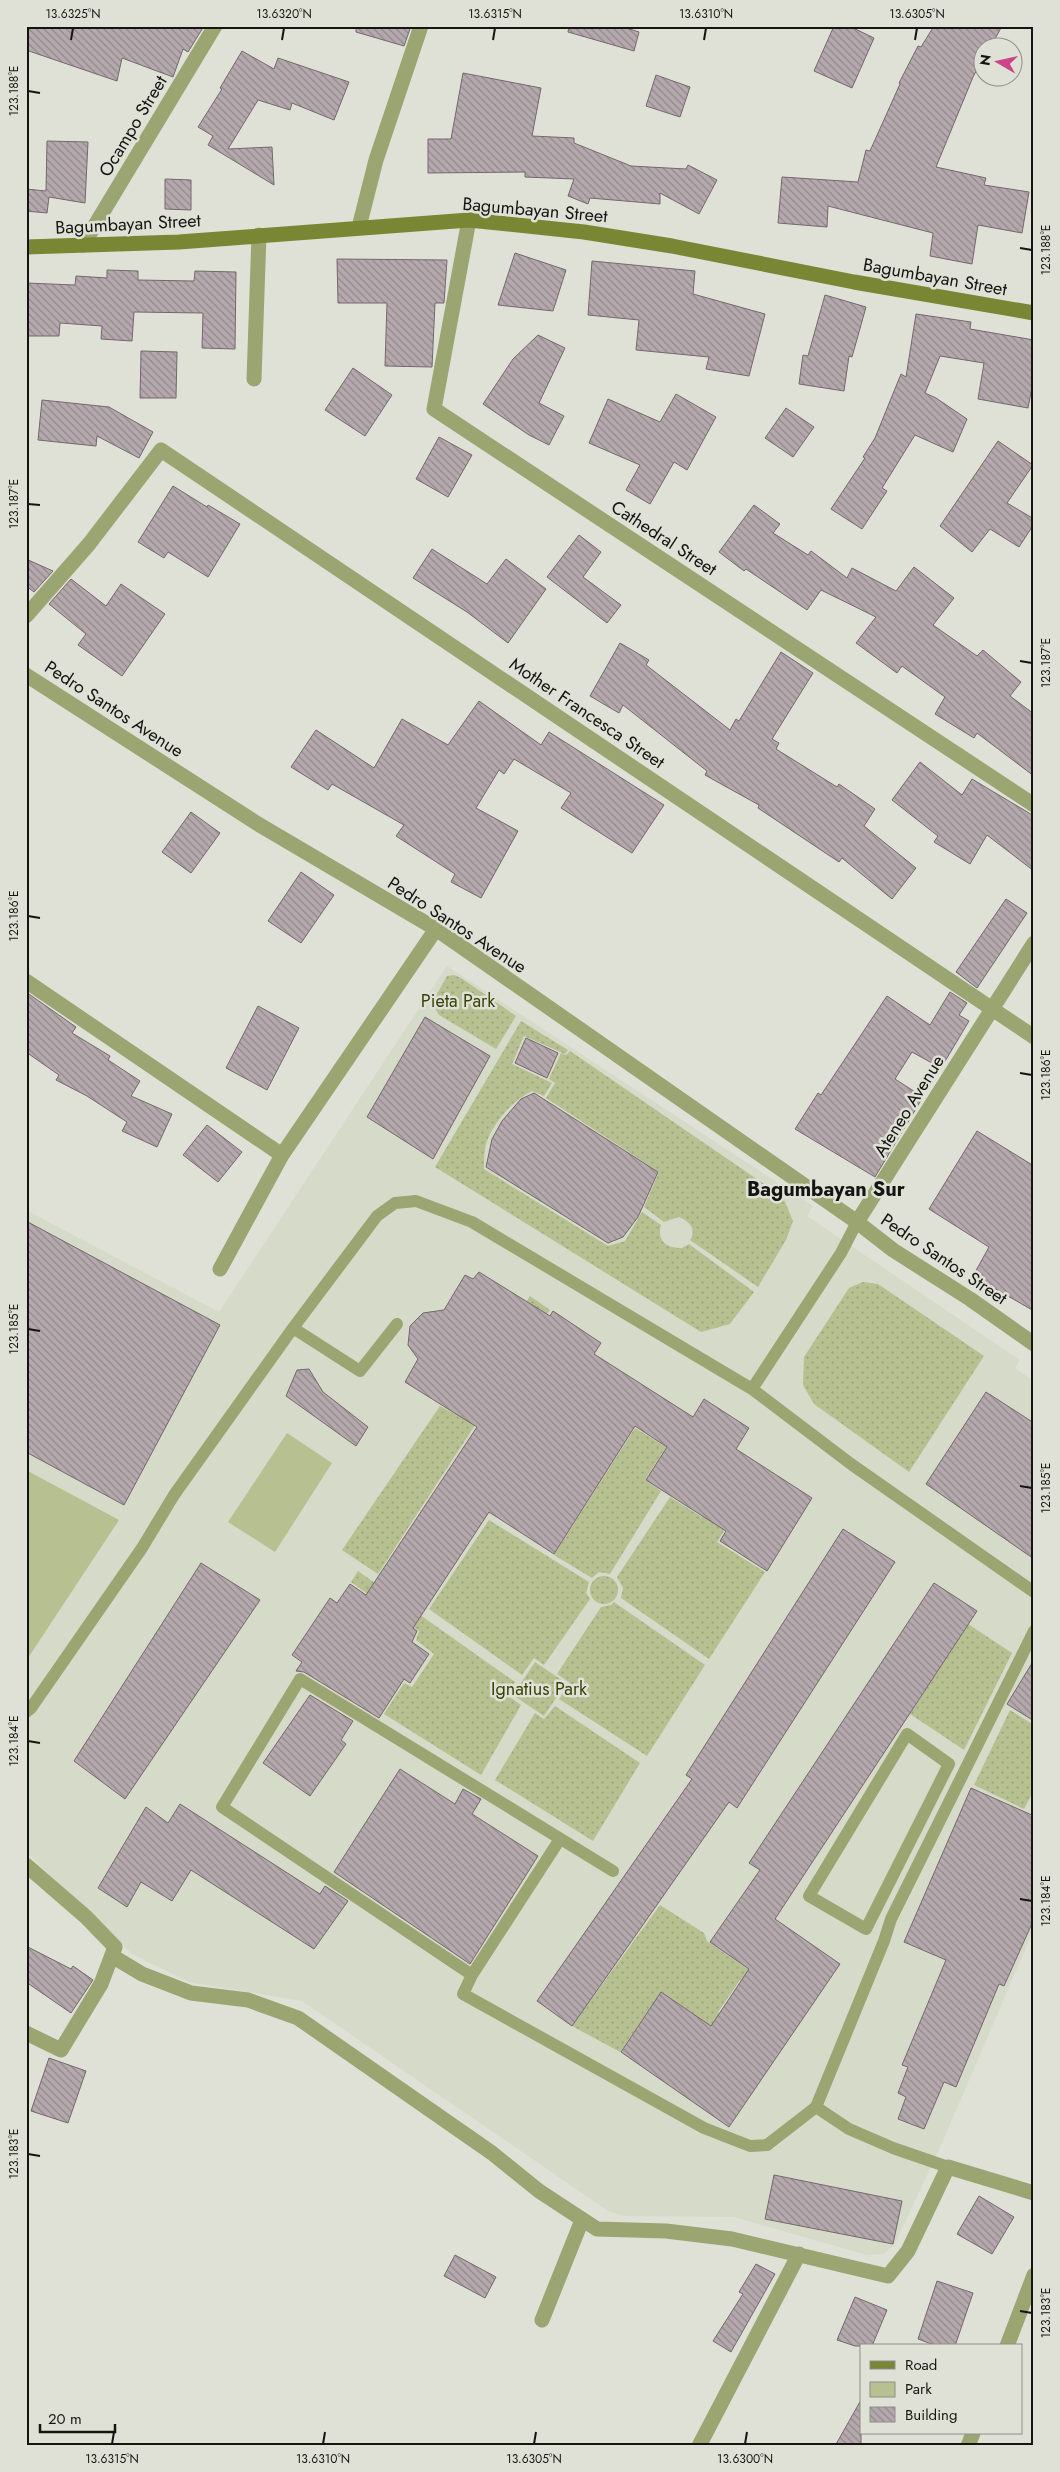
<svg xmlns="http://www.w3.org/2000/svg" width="1060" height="2472" viewBox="0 0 1060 2472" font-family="Jost,sans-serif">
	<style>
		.built { fill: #d6dac8 }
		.green { fill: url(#green-dots) }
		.pitch { fill: #b6c091 }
		.building { fill: url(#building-back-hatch); stroke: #73686c }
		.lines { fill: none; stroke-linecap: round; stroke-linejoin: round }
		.lane { stroke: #9aa571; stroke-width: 12 }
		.street { stroke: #9aa571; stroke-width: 15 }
		.secondary { stroke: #798734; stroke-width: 15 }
		.ticks { fill: none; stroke: #141511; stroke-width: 2 }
		.labels { text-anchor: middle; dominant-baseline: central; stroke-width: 5; stroke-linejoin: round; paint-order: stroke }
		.street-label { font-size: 18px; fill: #141511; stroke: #dfe1d7 }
		.park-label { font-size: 18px; fill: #394106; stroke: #dfe1d7 }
		.quarter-label { font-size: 20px; font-weight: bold; fill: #141511; stroke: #dfe1d7 }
		.neatline { fill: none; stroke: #141511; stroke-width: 2 }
		.ticks-label { font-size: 12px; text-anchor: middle; fill: #141511 }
	</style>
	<defs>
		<pattern id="green-dots" width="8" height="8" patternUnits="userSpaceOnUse" patternTransform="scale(1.25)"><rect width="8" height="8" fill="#b6c091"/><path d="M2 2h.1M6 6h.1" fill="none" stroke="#9ca47c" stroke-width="1.8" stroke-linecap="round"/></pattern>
		<pattern id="building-back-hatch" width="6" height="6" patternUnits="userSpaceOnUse" patternTransform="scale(1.25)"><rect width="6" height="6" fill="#b5a9ad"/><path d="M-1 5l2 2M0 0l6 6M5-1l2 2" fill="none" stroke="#92888b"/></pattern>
	</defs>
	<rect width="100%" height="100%" fill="#dfe1d7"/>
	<path class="built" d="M 447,966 L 813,1206 L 807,1216 L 1020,1360 L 1015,1368 L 1034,1381 L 1034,1929 L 942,2143 L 894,2246 L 883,2254 L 867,2255 L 734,2217 L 623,2216 L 608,2211 L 302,2001 L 188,1982 L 132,1954 L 26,1852 L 26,1210 L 219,1312 Z"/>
	<path class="green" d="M 454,975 L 461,978 L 516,1016 L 496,1049 L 439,1015 L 432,1003 L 447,976 Z
		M 521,1021 L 568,1050 L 565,1054 L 524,1036 L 512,1064 L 552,1083 L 544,1096 L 532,1091 C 513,1100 495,1121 487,1141 C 484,1149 484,1161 484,1169 L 608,1246 L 625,1241 L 642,1212 L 661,1225 C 656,1241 668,1249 682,1248 L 689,1244 L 754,1292 L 730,1324 L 701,1332 L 435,1167 Z
		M 570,1051 L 783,1197 L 793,1221 L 786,1240 L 758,1287 L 690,1240 C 697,1229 689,1221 679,1217 L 664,1222 L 644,1207 L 659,1172 L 546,1098 L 555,1083 L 549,1079 L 561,1053 L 566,1055 Z
		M 863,1282 L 878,1284 L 984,1356 L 909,1472 L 814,1404 L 803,1385 L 804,1357 L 849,1288 Z
		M 530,1296 L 550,1310 L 378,1574 L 342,1550 L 440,1406 L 455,1414 Z
		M 635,1428 L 666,1447 L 645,1480 L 661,1491 L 610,1574 L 599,1572 L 592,1578 L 554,1555 Z
		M 724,1484 L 745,1498 L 717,1542 L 765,1572 L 709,1659 L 621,1598 L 623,1588 L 617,1577 L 670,1497 L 702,1517 Z
		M 489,1520 L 589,1582 L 586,1593 L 590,1599 L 544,1665 L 534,1658 L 522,1675 L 429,1609 Z
		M 358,1571 L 515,1682 L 507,1695 L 521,1705 L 481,1775 L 384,1714 L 404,1683 L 412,1687 L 434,1654 L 416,1640 L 419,1631 L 351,1582 Z
		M590 1590a14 14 0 1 1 28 0a14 14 0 1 1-28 0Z
		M 614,1602 L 705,1665 L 647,1756 L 559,1699 L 570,1683 L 557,1674 L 601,1607 L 611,1605 Z
		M 968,1624 L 1012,1653 L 964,1750 L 910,1714 Z
		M 535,1662 L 566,1683 L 544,1716 L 513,1695 Z
		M 555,1706 L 640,1763 L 593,1841 L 495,1780 L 535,1713 L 544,1719 Z
		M 1010,1710 L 1034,1725 L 1034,1790 L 1024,1809 L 974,1785 Z
		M 660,1905 L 704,1933 L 707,1941 L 758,1976 L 745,1984 L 740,1980 L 718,2012 L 723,2017 L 720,2032 L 661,1992 L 620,2052 L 572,2026 Z"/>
	<path class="pitch" d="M 287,1433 L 332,1463 L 275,1552 L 228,1522 Z
		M 26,1470 L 119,1520 L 26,1661 Z"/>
	<path class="building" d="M 26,26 L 204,26 L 188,52 L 183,49 L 173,77 L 122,58 L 117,81 L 26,50 Z
		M 356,26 L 411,26 L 404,46 L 356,32 Z
		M 569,26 L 620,26 L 639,32 L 634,51 L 568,32 Z
		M 834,26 L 849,26 L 874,38 L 852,88 L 814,71 Z
		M 934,26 L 1002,26 L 990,48 L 982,48 L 982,60 L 973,77 L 936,167 L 986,178 L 984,185 L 1029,192 L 1022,233 L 978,225 L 972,264 L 930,256 L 933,233 L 828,206 L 827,227 L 778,223 L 782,177 L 858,182 L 866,150 L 870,151 L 900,84 L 899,83 L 918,46 L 921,47 Z
		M 242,51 L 274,69 L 278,58 L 349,82 L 334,120 L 292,103 L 290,110 L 258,100 L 228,149 L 272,147 L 274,185 L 208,145 L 213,136 L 198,127 L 222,89 L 220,88 Z
		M 463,73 L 541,88 L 532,136 L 574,138 L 574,143 L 631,166 L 686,169 L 688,165 L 717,180 L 699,214 L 660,193 L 660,204 L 590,198 L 588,204 L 568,196 L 574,179 L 525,177 L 525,172 L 428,173 L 428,139 L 451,139 Z
		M 656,75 L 690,87 L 680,117 L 646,106 Z
		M 47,141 L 88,142 L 85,203 L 49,197 L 47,213 L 26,211 L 26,189 L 46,191 Z
		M 165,179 L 191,180 L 191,210 L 165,209 Z
		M 515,253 L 566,270 L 553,311 L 498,305 Z
		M 337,259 L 447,260 L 444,303 L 435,303 L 432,367 L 385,366 L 387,303 L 338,303 Z
		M 592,261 L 695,271 L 693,294 L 765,314 L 749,376 L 706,369 L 709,357 L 636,350 L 639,320 L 588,315 Z
		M 107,270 L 138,271 L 138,280 L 194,281 L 195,271 L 236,272 L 235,349 L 202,348 L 203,313 L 134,312 L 132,341 L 101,339 L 102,326 L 60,323 L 59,336 L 26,336 L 26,283 L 75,285 L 76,276 L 107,278 Z
		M 825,295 L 866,307 L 852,357 L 849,356 L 844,391 L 799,384 L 803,355 L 808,356 Z
		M 916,314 L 971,322 L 970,329 L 1034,340 L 1034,377 L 1028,408 L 978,399 L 984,363 L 940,356 L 925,393 L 936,398 L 967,419 L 953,452 L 915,435 L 882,488 L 887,491 L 862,529 L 831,509 L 865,458 L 863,457 L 875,438 L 901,374 L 906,377 Z
		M 538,335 L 565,348 L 539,403 L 564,416 L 549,445 L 529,435 L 483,404 L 513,359 Z
		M 141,351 L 177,352 L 176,398 L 140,398 Z
		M 353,368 L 392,395 L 365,436 L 325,410 Z
		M 676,394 L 716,417 L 687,470 L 674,462 L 650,504 L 626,490 L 640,465 L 589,443 L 608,399 L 660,422 Z
		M 42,400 L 109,407 L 153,432 L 139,458 L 97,436 L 96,446 L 38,440 Z
		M 786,408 L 814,427 L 793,457 L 765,438 Z
		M 439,437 L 472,455 L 448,497 L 416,479 Z
		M 998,441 L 1033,465 L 1007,503 L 1034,519 L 1034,524 L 1019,547 L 990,529 L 972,552 L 940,526 Z
		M 173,486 L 207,507 L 208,505 L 240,524 L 208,577 L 168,552 L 164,558 L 138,542 Z
		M 754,505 L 780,524 L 773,533 L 808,555 L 811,551 L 847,578 L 852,568 L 896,591 L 914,567 L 954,598 L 933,625 L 977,656 L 983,650 L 1021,682 L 1010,696 L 1034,714 L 1034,776 L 977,733 L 974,738 L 935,714 L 945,697 L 902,666 L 897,673 L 856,643 L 876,617 L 821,590 L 807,610 L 746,569 L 744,571 L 719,552 Z
		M 579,535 L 601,552 L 583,577 L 621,605 L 607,623 L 547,577 Z
		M 432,549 L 487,584 L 506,559 L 546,589 L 508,643 L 467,612 L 413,578 Z
		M 26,559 L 53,571 L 34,592 L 26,586 Z
		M 71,579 L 106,606 L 121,584 L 165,614 L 122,676 L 78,645 L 86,634 L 49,604 Z
		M 620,643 L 649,660 L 646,665 L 730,730 L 736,719 L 739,721 L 781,652 L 813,673 L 772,739 L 779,743 L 776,749 L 837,787 L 839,784 L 875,809 L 864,826 L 916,868 L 892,899 L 842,858 L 839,862 L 758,808 L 759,805 L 705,775 L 707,771 L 623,705 L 619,713 L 590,696 Z
		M 479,701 L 541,745 L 549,732 L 664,805 L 632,853 L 561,808 L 571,793 L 514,759 L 504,774 L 499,770 L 476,808 L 518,831 L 481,898 L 451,882 L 455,874 L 396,836 L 404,825 L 332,784 L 328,790 L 291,767 L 316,730 L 374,768 L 402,719 L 448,745 Z
		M 920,762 L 962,795 L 972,779 L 1034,816 L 1034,871 L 987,835 L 970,864 L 934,842 L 938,836 L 892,800 Z
		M 191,812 L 220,833 L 191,873 L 162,852 Z
		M 301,872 L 334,895 L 301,943 L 268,921 Z
		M 1006,899 L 1027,913 L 977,988 L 956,972 Z
		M 26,992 L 76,1027 L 72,1033 L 110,1056 L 108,1060 L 140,1081 L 131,1096 L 172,1114 L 157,1147 L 122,1131 L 127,1122 L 87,1096 L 56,1080 L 59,1075 L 26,1052 Z
		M 950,992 L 967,1003 L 959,1015 L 969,1021 L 941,1068 L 912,1052 L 895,1079 L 923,1097 L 875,1177 L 795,1129 L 818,1093 L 821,1095 L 887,996 L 930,1025 Z
		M 258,1006 L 299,1028 L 267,1090 L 226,1068 Z
		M 425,1017 L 490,1056 L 433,1159 L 367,1117 Z
		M 526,1038 L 558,1053 L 547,1078 L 515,1063 Z
		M 534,1093 L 658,1172 L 638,1217 L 623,1237 L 608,1243 L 486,1167 L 492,1139 L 502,1121 L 521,1099 Z
		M 207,1125 L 242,1152 L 218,1182 L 183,1155 Z
		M 977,1131 L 1034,1166 L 1034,1311 L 973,1276 L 989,1247 L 929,1209 Z
		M 26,1221 L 220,1325 L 124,1505 L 26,1452 Z
		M 479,1272 L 550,1316 L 553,1311 L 601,1343 L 594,1354 L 693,1417 L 704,1399 L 749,1428 L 736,1449 L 812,1498 L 767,1571 L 720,1541 L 726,1531 L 646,1480 L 667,1447 L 635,1426 L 554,1554 L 489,1512 L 413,1628 L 417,1631 L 412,1642 L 429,1654 L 410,1683 L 404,1679 L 379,1718 L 304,1672 L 296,1671 L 302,1662 L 292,1655 L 330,1598 L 337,1603 L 350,1584 L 366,1595 L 477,1427 L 405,1382 L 418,1359 L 408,1345 L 410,1326 L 423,1313 L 444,1310 L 465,1275 L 473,1279 Z
		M 309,1369 L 323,1392 L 368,1427 L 356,1446 L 286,1396 L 297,1370 Z
		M 986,1392 L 1034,1423 L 1034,1559 L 926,1484 Z
		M 843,1529 L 895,1562 L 737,1808 L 729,1802 L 572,2026 L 537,2001 L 692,1779 L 686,1775 Z
		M 201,1563 L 260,1600 L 125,1799 L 74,1761 Z
		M 934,1583 L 977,1611 L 775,1919 L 840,1964 L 729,2127 L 621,2052 L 661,1992 L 711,2026 L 749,1969 L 710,1942 L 760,1870 L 749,1863 Z
		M 1034,1660 L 1034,1721 L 1007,1704 Z
		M 310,1695 L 353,1721 L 341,1740 L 346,1744 L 310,1796 L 263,1763 Z
		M 400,1769 L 455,1804 L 463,1789 L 481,1799 L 472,1814 L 538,1856 L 470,1964 L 334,1872 Z
		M 971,1788 L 1034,1816 L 1034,1919 L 1004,1986 L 999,1984 L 956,2087 L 944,2082 L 924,2129 L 898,2119 L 906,2097 L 898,2093 L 908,2067 L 902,2065 L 946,1960 L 904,1942 Z
		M 180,1804 L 320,1894 L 325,1886 L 348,1901 L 314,1949 L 191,1870 L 172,1901 L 141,1882 L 127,1907 L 98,1888 L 146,1807 L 168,1823 Z
		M 26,1946 L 71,1969 L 73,1966 L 93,1980 L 71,2013 L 26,1982 Z
		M 49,2058 L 86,2071 L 68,2123 L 31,2111 Z
		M 774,2175 L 902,2201 L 893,2244 L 765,2219 Z
		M 979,2196 L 1014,2217 L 992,2254 L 957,2234 Z
		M 455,2255 L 496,2277 L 485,2298 L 444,2276 Z
		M 756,2264 L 775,2274 L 731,2352 L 713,2341 L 743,2294 L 739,2292 Z
		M 937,2281 L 973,2293 L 955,2346 L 937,2346 L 918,2339 Z
		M 855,2297 L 887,2310 L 872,2346 L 855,2346 L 837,2340 Z
		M 861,2400 L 861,2446 L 835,2446 Z"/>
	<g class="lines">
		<path class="lane" d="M 293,1328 L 360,1371 L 397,1324
			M 752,1389 L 841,1253 L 857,1222
			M 26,1712 L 31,1708 L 142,1548 L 174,1495 L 293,1328 L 377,1216 L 395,1203 L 416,1201 L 472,1222 L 752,1389 L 851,1464 L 1034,1592
			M 907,1734 L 949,1764 L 866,1929 L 809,1896 Z
			M 613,1871 L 300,1679 L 222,1807 L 472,1975 L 463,1994 L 704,2128 L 750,2146 L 767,2145 L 816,2107
			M 472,1975 L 560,1839
			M 948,2167 L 893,2148 L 849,2129 L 816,2107 L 884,1941 L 891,1919 L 1034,1631"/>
		<path class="street" d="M 469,220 L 434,409 L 1034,805
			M 359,227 L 376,160 L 421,26
			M 83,245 L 215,26
			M 254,379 L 259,235
			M 26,616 L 89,544 L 161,450 L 1034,1037
			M 26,675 L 258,824 L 436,929 L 857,1222 L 893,1250 L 970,1299 L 1034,1344
			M 26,981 L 282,1155
			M 857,1222 L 1034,943
			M 220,1269 L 282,1155 L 436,929
			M 26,1865 L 86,1917 L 115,1947 L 101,1984 L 61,2050 L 26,2033
			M 112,1956 L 142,1974 L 191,1993 L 248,2000 L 298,2018 L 492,2153 L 539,2191 L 597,2229 L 666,2231 L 732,2239 L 888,2276 L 908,2251 L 948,2167 L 1034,2193
			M 542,2320 L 582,2220
			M 1007,2346 L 1034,2275
			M 699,2446 L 799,2254
			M 968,2446 L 973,2433"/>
		<path class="secondary" d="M 26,247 L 179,242 L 469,220 L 584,232 L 672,246 L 854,282 L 1034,313"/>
	</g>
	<path class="ticks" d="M 71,40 L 73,28M 282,40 L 284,28M 493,40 L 495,28M 704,40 L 706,28M 915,40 L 917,28M 28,91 L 40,93M 1020,248 L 1032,250M 28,504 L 40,505M 1020,661 L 1032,663M 28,916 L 40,918M 1020,1073 L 1032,1075M 28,1329 L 40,1331M 1020,1486 L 1032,1488M 28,1741 L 40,1743M 1020,1899 L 1032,1901M 28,2154 L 40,2156M 1020,2311 L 1032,2313M 112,2444 L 114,2432M 323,2444 L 325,2432M 534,2444 L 536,2432M 745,2444 L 747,2432"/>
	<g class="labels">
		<g class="street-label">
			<text transform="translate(133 126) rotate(-59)">Ocampo Street</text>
			<text transform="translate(535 210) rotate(5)">Bagumbayan Street</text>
			<text transform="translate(128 224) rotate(-3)">Bagumbayan Street</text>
			<text transform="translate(935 277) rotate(10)">Bagumbayan Street</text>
			<text transform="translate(664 538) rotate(33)">Cathedral Street</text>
			<text transform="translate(114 709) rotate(33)">Pedro Santos Avenue</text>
			<text transform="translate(587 713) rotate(34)">Mother Francesca Street</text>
			<text transform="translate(457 925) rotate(33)">Pedro Santos Avenue</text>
			<text transform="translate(909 1106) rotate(-58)">Ateneo Avenue</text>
			<text transform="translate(944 1259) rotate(34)">Pedro Santos Street</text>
		</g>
		<g class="park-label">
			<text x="458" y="1001">Pieta Park</text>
			<text x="539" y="1689">Ignatius Park</text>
		</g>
		<g class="quarter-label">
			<text x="826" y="1189">Bagumbayan Sur</text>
		</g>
	</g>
	<rect width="1060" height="2472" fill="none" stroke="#dfe1d7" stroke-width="55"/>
	<rect x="860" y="2344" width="162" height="90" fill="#dfe1d7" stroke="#8e8f88"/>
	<rect x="870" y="2361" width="25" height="8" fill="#798734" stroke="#8e8f88"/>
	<text x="905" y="2370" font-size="15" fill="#141511">Road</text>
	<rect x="870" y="2382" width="25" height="15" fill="#b6c091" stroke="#8e8f88"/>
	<text x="905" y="2394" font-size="15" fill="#141511">Park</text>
	<rect x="870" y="2407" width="25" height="15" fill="url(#building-back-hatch)" stroke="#8e8f88"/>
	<text x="905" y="2420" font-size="15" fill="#141511">Building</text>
	<g transform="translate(998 62) rotate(279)"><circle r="24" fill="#dfe1d7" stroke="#8e8f88"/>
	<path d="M0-4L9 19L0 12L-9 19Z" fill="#cc4687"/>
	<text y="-8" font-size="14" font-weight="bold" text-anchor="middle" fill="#141511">N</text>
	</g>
	<path d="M40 2424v8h75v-8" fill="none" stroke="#141511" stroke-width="2.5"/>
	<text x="48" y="2424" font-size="15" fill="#141511" stroke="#dfe1d7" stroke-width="4" paint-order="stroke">20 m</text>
	<rect x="28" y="28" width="1004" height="2416" class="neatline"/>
	<g class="ticks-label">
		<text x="73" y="18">13.6325°N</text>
		<text x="284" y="18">13.6320°N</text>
		<text x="495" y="18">13.6315°N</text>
		<text x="706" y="18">13.6310°N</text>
		<text x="917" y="18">13.6305°N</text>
		<text transform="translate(14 91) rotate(-90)" y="4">123.188°E</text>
		<text transform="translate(1046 250) rotate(-90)" y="4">123.188°E</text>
		<text transform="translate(14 504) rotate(-90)" y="4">123.187°E</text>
		<text transform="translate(1046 663) rotate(-90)" y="4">123.187°E</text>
		<text transform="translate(14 916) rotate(-90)" y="4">123.186°E</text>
		<text transform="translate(1046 1075) rotate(-90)" y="4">123.186°E</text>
		<text transform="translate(14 1329) rotate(-90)" y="4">123.185°E</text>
		<text transform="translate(1046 1488) rotate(-90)" y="4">123.185°E</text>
		<text transform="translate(14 1741) rotate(-90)" y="4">123.184°E</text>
		<text transform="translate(1046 1901) rotate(-90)" y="4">123.184°E</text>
		<text transform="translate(14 2154) rotate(-90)" y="4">123.183°E</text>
		<text transform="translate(1046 2313) rotate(-90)" y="4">123.183°E</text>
		<text x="112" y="2463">13.6315°N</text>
		<text x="323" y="2463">13.6310°N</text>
		<text x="534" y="2463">13.6305°N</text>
		<text x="745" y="2463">13.6300°N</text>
	</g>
</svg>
